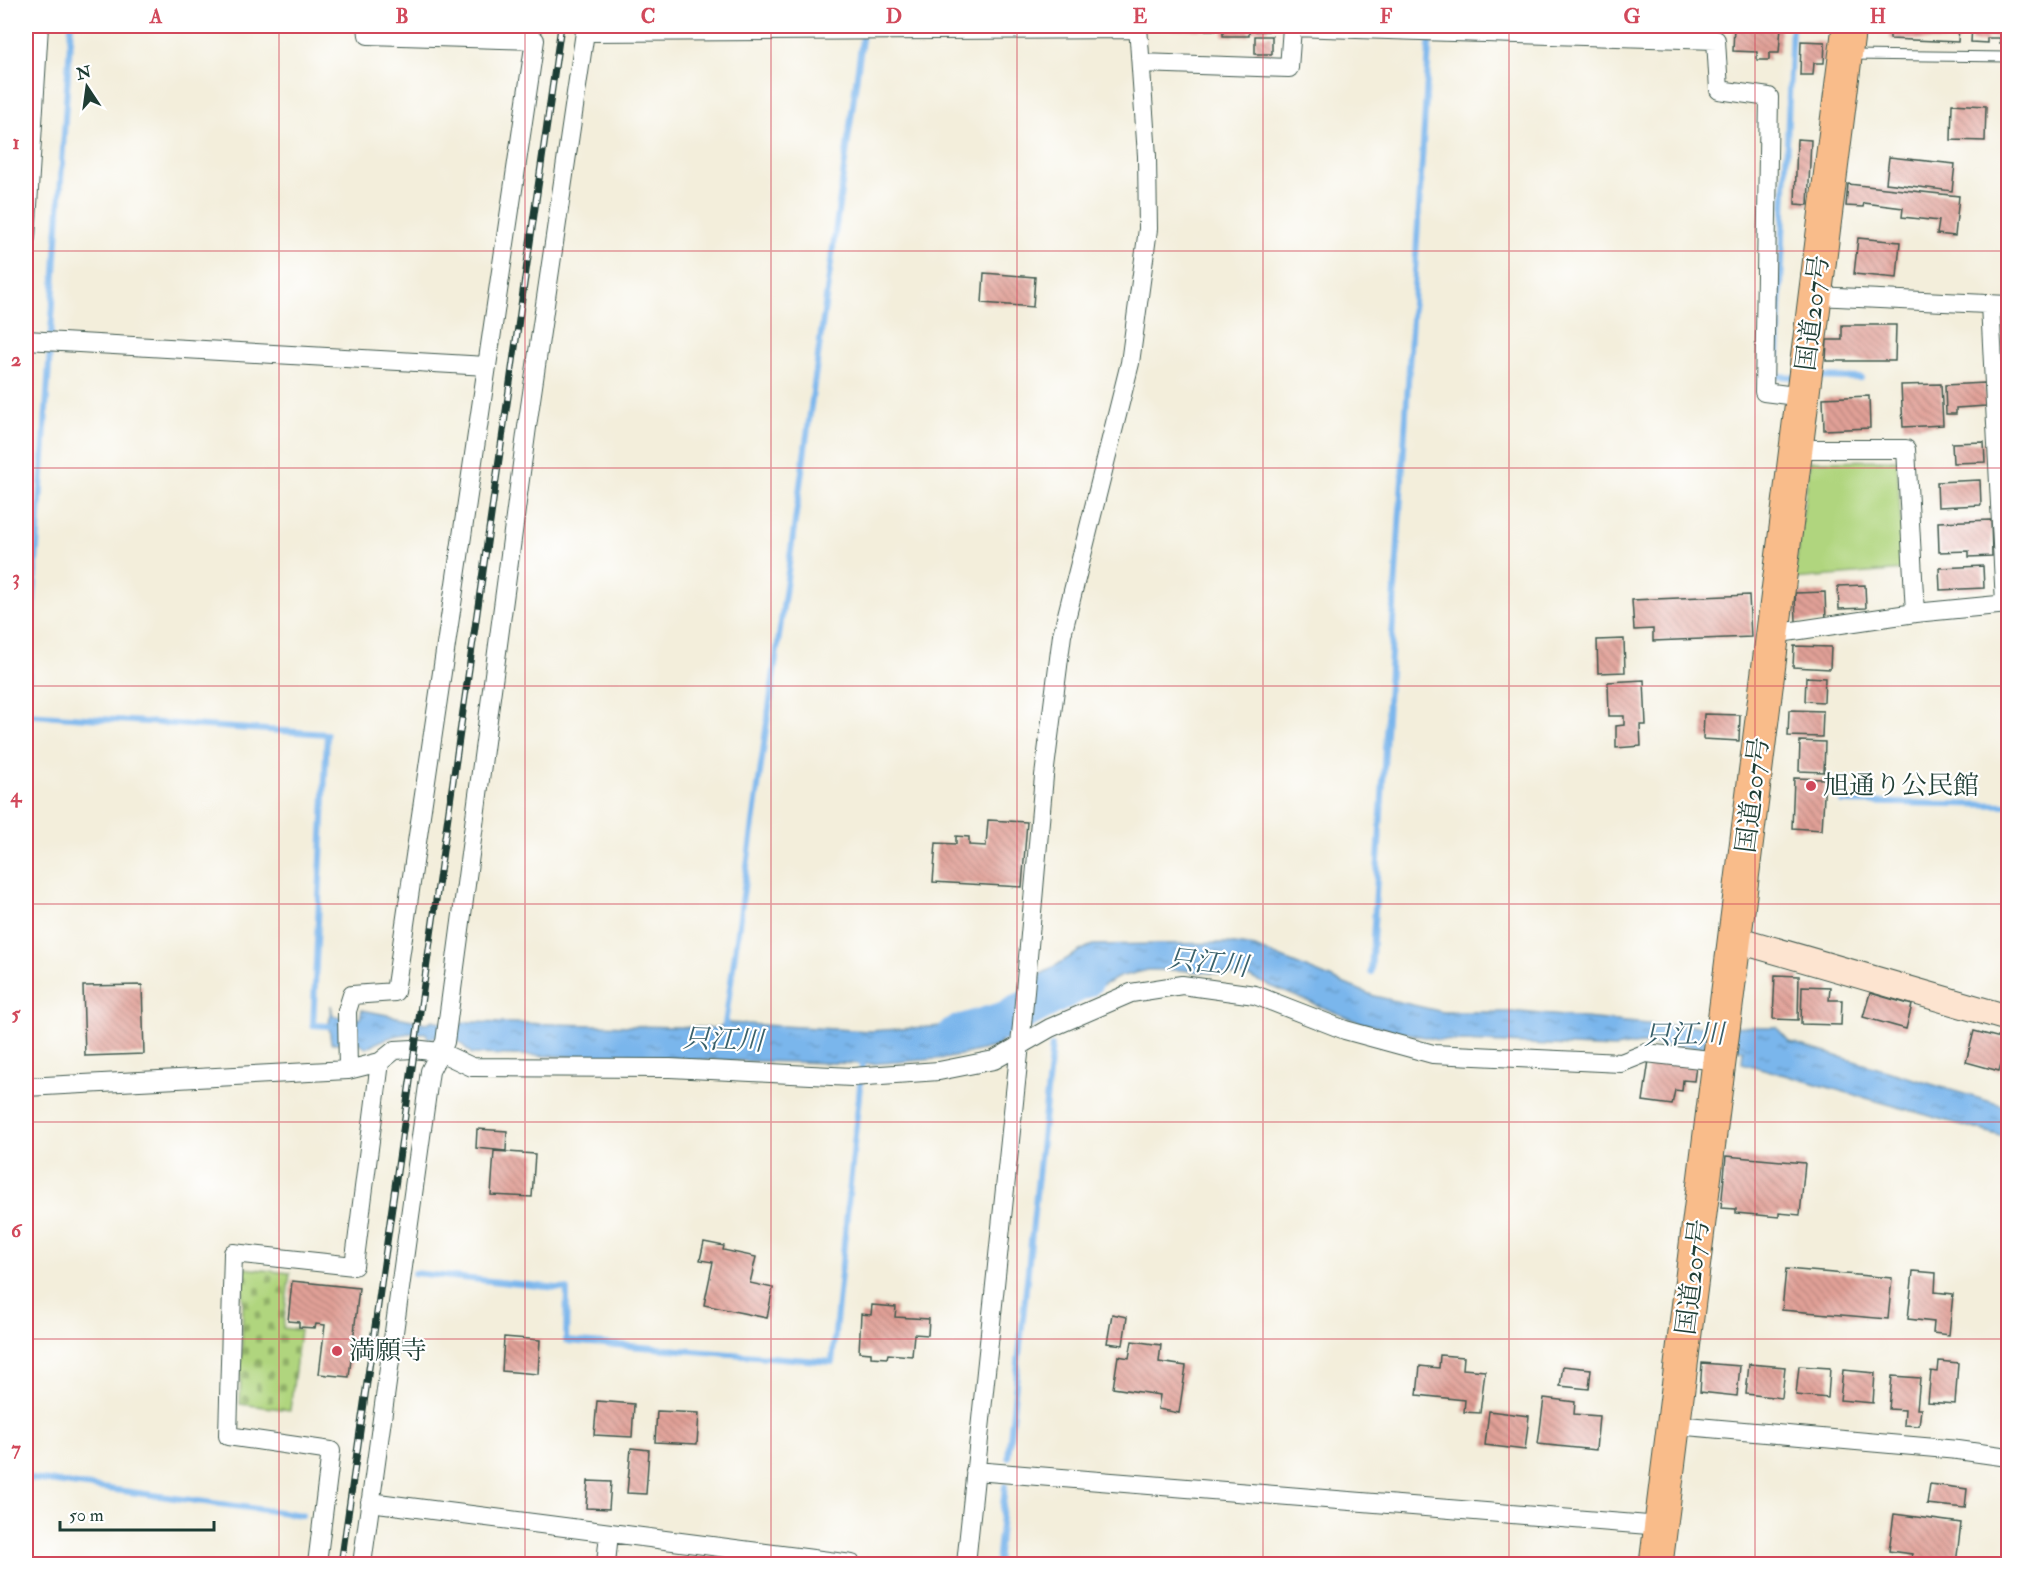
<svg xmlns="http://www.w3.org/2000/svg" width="2034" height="1590" viewBox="0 0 2034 1590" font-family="'IM FELL Double Pica','Noto Serif JP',serif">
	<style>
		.green { fill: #b0d57e; stroke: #688959; stroke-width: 1.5 }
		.cemetery { fill: url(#cemetery-stones); stroke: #688959; stroke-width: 1.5 }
		.water { fill: url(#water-ripples); stroke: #4c7a90; stroke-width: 1.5 }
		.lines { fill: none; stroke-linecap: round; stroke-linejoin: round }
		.stream { stroke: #7ab6ec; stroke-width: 6 }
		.river { stroke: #7ab6ec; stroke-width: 38 }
		.building { fill: url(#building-back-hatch) }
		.lane-casing { stroke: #3f584d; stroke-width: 11 }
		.street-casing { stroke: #3f584d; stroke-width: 20 }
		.secondary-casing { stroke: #3f584d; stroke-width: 28 }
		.highway-casing { stroke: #3f584d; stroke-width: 35 }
		.lane { stroke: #fff; stroke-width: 9 }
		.street { stroke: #fff; stroke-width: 18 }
		.secondary { stroke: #fde4d0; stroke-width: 26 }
		.highway { stroke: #f9bc8a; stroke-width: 33 }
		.rail-casing { stroke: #1f3d34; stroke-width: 7 }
		.rail { stroke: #fff; stroke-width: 4.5; stroke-dasharray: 14; stroke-linecap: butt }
		.grid { fill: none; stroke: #d1495b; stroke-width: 1.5; stroke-opacity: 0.55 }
		.poi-dot { fill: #d1495b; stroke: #fff; stroke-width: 2 }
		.labels { text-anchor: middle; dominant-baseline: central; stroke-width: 4.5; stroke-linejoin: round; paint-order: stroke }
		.street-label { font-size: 26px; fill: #1f3d34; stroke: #fff }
		.poi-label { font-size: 26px; fill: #1f3d34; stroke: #fff; text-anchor: start }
		.water-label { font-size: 27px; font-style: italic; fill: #3a616b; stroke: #fff }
		.neatline { fill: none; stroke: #d1495b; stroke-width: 2 }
		.grid-label { font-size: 20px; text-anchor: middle; font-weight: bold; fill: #d1495b }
	</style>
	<defs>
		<pattern id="cemetery-stones" width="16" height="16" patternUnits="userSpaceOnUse" patternTransform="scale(1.5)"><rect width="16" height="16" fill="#b0d57e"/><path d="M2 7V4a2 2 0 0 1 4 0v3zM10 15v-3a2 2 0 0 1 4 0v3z" fill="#8fae68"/></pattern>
		<pattern id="water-ripples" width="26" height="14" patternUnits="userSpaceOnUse" patternTransform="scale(1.5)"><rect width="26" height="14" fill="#7ab6ec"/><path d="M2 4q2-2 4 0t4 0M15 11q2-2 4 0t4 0" fill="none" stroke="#6395c0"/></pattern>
		<pattern id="building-back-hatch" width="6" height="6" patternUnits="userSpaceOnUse" patternTransform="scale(1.5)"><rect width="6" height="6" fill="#e1a097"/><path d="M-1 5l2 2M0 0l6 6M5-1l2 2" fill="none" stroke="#b6847c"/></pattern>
	</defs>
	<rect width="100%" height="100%" fill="#fff"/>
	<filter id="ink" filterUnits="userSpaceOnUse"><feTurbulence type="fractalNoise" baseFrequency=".0167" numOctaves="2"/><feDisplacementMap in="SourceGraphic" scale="12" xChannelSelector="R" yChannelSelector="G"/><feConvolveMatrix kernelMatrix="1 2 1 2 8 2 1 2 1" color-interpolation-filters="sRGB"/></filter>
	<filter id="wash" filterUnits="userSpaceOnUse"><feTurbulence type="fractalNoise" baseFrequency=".008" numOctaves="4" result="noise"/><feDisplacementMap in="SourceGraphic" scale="24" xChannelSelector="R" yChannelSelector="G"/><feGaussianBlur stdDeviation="1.35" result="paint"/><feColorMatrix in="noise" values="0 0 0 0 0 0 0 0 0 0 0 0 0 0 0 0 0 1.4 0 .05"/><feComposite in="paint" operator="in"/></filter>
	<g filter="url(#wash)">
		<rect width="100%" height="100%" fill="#f3eedb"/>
		<path class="green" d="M 1897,460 L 1904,570 L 1794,579 L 1810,461 Z"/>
		<path class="cemetery" d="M 244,1268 L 290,1273 L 283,1328 L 300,1330 L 290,1410 L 240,1404 Z"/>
		<path class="water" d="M 1227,943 L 1255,947 L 1374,996 L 1443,1012 L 1520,1012 L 1659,1025 L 1776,1027 L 1790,1042 L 2008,1107 L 2008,1138 L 1742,1063 L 1743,1050 L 1641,1044 L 1615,1048 L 1438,1040 L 1361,1023 L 1246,976 L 1179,970 L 1148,970 L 1119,977 L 1053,1012 C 1041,1002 1035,991 1039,975 C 1059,966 1073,952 1093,945 Z
			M 331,1005 L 333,1016 L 360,1019 L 362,1010 L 427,1023 L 433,1020 L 451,1026 L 467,1022 L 717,1028 L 728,1023 L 870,1031 L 943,1026 L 998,1012 L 1011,1027 L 998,1046 L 948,1058 L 870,1064 L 472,1054 L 453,1036 L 428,1038 L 426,1033 C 404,1031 385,1038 366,1048 L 359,1043 L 331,1043 L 329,1026 Z"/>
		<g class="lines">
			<path class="stream" d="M 1792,26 L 1777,376 L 1794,377
				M 1813,377 L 1861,378
				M 26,714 L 327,734 L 313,1025 L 329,1026
				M 26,717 L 71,26
				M 1842,802 L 2008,805
				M 1371,972 L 1430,32
				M 724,1032 L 863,32
				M 414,1273 L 567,1289 L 566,1341 L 832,1362 L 863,1056
				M 1008,1457 L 1052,1046
				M 26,1478 L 302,1515
				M 997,1564 L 1005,1486"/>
			<path class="river" d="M 956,1035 L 1006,1020 L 1085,979"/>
		</g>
		<g id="blocks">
			<path class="building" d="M 1170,26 L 1216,26 L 1216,30 L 1170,30 Z
				M 1223,26 L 1268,26 L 1268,31 L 1249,31 L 1249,36 L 1223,36 Z
				M 1734,26 L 1781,26 L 1779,53 L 1769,53 L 1769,60 L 1757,60 L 1757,52 L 1733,51 Z
				M 1890,26 L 1959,26 L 1958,42 L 1890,39 Z
				M 1972,26 L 2008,26 L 2008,44 L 2000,43 L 2000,38 L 1987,38 L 1987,43 L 1971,42 Z
				M 1255,36 L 1272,36 L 1272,54 L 1255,54 Z
				M 1801,41 L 1825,42 L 1824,63 L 1814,63 L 1813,75 L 1800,75 Z
				M 1952,104 L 1986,106 L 1985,141 L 1951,140 Z
				M 1797,139 L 1811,140 L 1808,205 L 1795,204 Z
				M 1889,157 L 1955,164 L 1952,191 L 1886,183 Z
				M 1848,184 L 1959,196 L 1955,236 L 1937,234 L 1939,221 L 1902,217 L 1903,208 L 1864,203 L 1863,207 L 1846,206 Z
				M 1858,238 L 1900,242 L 1897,278 L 1854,274 Z
				M 984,273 L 1035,277 L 1033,307 L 982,303 Z
				M 1842,325 L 1896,325 L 1895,361 L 1826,361 L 1827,340 L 1842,340 Z
				M 1985,383 L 1986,406 L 1956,408 L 1956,414 L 1946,414 L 1945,385 Z
				M 1941,384 L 1943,425 L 1903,427 L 1901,385 Z
				M 1869,396 L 1870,428 L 1824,430 L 1823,398 Z
				M 1984,442 L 1985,462 L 1953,463 L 1952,443 Z
				M 1980,480 L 1981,505 L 1938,507 L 1937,482 Z
				M 1991,520 L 1992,556 L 1969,557 L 1969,551 L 1939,552 L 1938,522 Z
				M 1983,566 L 1984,588 L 1940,590 L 1939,568 Z
				M 1865,585 L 1866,608 L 1839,609 L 1838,586 Z
				M 1825,592 L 1826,621 L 1796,622 L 1795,593 Z
				M 1749,595 L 1751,637 L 1653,641 L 1653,629 L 1634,630 L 1632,600 Z
				M 1624,639 L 1625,672 L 1598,673 L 1597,640 Z
				M 1794,646 L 1831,647 L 1830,669 L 1793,667 Z
				M 1806,677 L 1825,678 L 1824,702 L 1805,701 Z
				M 1644,680 L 1646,725 L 1640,725 L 1641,746 L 1616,748 L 1616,726 L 1624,725 L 1624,716 L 1609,716 L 1608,682 Z
				M 1789,710 L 1823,711 L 1822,737 L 1788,736 Z
				M 1704,714 L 1740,715 L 1739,741 L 1703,739 Z
				M 1800,741 L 1825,742 L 1824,772 L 1799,771 Z
				M 1794,778 L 1825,779 L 1822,830 L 1792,828 Z
				M 988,820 L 1027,822 L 1022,887 L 933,882 L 936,843 L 956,844 L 956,836 L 969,837 L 969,845 L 986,846 Z
				M 1775,975 L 1799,976 L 1798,1020 L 1773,1019 Z
				M 142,985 L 144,1054 L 85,1056 L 83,986 Z
				M 1802,986 L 1830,987 L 1829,1000 L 1842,1000 L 1841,1025 L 1801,1024 Z
				M 1870,993 L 1912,1005 L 1906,1029 L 1863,1017 Z
				M 1974,1031 L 2008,1040 L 1999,1071 L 1966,1062 Z
				M 1649,1060 L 1696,1066 L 1694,1081 L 1683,1080 L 1682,1091 L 1675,1090 L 1672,1105 L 1643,1101 Z
				M 477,1129 L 507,1131 L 506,1151 L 476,1148 Z
				M 494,1151 L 535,1154 L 532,1197 L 491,1195 Z
				M 1726,1156 L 1805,1163 L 1800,1215 L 1779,1213 L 1779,1217 L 1736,1213 L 1736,1209 L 1721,1208 Z
				M 704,1242 L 724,1246 L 723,1250 L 756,1257 L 750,1283 L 773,1288 L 767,1318 L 704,1305 L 713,1262 L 700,1260 Z
				M 1786,1269 L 1892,1278 L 1888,1319 L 1782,1310 Z
				M 1913,1271 L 1936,1273 L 1935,1292 L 1953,1294 L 1949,1335 L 1933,1333 L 1934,1322 L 1908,1319 Z
				M 292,1281 L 359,1288 L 349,1377 L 319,1374 L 325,1325 L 316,1324 L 315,1328 L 299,1327 L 299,1322 L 288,1321 Z
				M 872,1305 L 896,1307 L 895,1317 L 929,1319 L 928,1335 L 914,1334 L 912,1356 L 888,1354 L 887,1358 L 871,1357 L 871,1353 L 859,1352 L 861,1314 L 871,1315 Z
				M 1112,1314 L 1127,1317 L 1123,1345 L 1107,1343 Z
				M 504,1337 L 540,1340 L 538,1374 L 502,1371 Z
				M 1132,1341 L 1161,1345 L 1159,1362 L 1186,1366 L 1179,1413 L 1158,1409 L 1160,1395 L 1113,1388 L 1118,1356 L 1129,1358 Z
				M 1440,1355 L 1464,1357 L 1463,1369 L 1485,1371 L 1480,1413 L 1464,1412 L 1465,1400 L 1417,1395 L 1420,1366 L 1439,1368 Z
				M 1939,1361 L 1958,1363 L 1955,1404 L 1928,1402 L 1931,1371 L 1938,1372 Z
				M 1702,1363 L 1740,1366 L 1737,1396 L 1700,1392 Z
				M 1749,1364 L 1785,1367 L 1782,1398 L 1746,1394 Z
				M 1563,1366 L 1591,1369 L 1589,1389 L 1560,1386 Z
				M 1799,1366 L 1830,1368 L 1828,1398 L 1796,1395 Z
				M 1843,1370 L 1875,1373 L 1873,1403 L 1840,1400 Z
				M 1892,1376 L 1920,1378 L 1917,1409 L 1921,1409 L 1919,1426 L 1904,1425 L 1905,1410 L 1889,1409 Z
				M 1544,1398 L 1575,1402 L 1574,1414 L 1599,1416 L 1596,1450 L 1538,1444 Z
				M 597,1401 L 634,1404 L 632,1437 L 594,1435 Z
				M 657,1411 L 699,1413 L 697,1444 L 655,1442 Z
				M 1489,1411 L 1529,1416 L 1525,1450 L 1485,1445 Z
				M 631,1448 L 649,1450 L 646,1494 L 627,1493 Z
				M 588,1481 L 611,1482 L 609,1509 L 586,1508 Z
				M 1930,1484 L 1967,1489 L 1965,1508 L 1927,1504 Z
				M 1894,1514 L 1961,1523 L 1956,1564 L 1911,1561 L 1912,1554 L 1889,1551 Z"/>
		</g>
	</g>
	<g filter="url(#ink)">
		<use href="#blocks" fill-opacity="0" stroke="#3f584d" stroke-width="1.5"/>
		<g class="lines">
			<defs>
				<path id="lane" d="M 1852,55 L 2008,57"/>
				<path id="street" d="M 1141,63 L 1289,68 L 1292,27 L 1716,40 L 1719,90 L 1769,97 L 1764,392 L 1803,397
					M 26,238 L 39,26
					M 1816,296 L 2008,305
					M 1990,304 L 2005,604
					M 26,340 L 487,366 L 535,40 L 368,35 L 367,26
					M 1796,449 L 1906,449 L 1915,613
					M 1773,634 L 1915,613 L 2008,604
					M 348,1070 L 347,1011 L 352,995 L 395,992 L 487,366
					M 26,1087 L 348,1070 L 380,1062 L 395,1050 L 413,1049 L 440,1052 L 472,1067 L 670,1068 L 852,1077 L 939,1071 L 994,1060 L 1050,1028 L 1131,993 L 1182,985 L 1255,995 L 1345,1030 L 1433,1054 L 1621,1063 L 1646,1053 L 1719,1061
					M 1675,1425 L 1958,1450 L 2008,1457
					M 975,1471 L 1661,1526
					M 370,1502 L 852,1564
					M 317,1564 L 331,1451 L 228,1436 L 233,1253 L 354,1266 L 380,1062
					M 362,1564 L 430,1071 L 445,1042 L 527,427 L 585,32 L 1138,29
					M 606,1564 L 609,1533
					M 966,1564 L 1022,1025 L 1044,776 L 1062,635 L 1130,363 L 1148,229 L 1147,156 L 1138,26"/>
				<path id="secondary" d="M 1735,939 L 2008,1018"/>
				<path id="highway" d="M 1656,1564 L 1849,26"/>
			</defs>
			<use href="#lane" class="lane-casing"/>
			<use href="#street" class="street-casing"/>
			<use href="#secondary" class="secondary-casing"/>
			<use href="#highway" class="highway-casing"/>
			<use href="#lane" class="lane"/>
			<use href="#street" class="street"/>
			<use href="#secondary" class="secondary"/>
			<use href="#highway" class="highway"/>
			<defs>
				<path id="rail" d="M 341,1564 L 561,26"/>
			</defs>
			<use href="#rail" class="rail-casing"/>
			<use href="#rail" class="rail"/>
		</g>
	</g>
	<path class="grid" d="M 279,26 L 279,1564M 525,26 L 525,1564M 771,26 L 771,1564M 1017,26 L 1017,1564M 1263,26 L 1263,1564M 1509,26 L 1509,1564M 1755,26 L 1755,1564M 26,251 L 2008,251M 26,468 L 2008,468M 26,686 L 2008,686M 26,904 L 2008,904M 26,1122 L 2008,1122M 26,1339 L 2008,1339"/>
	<g class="poi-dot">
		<circle cx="1811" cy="786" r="6"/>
		<circle cx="337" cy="1351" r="6"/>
	</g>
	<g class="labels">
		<g class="street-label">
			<text transform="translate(1813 313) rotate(-83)">国道207号</text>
			<text transform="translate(1753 795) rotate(-83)">国道207号</text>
			<text transform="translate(1693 1277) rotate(-83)">国道207号</text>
		</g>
		<g class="poi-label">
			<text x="1823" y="786">旭通り公民館</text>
			<text x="349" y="1351">満願寺</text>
		</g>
		<g class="water-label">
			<text transform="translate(1208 963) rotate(6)">只江川</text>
			<text transform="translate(1684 1035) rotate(-1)">只江川</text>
			<text transform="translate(723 1040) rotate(2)">只江川</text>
		</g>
	</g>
	<rect width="2034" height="1590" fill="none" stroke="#fff" stroke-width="66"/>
	<g transform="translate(87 87) rotate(347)" stroke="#ffffff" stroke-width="4.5" paint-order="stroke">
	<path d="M0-4.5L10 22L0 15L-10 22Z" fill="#1f3d34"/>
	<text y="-9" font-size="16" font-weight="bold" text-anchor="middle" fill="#1f3d34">N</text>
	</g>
	<path d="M60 1521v9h154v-9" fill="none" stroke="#1f3d34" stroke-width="3"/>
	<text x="69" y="1521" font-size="18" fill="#1f3d34" stroke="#ffffff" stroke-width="4.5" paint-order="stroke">50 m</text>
	<rect x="33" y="33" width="1968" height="1524" class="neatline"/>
	<g class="grid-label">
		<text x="156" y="23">A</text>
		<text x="402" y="23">B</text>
		<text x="648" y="23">C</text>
		<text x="894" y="23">D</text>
		<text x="1140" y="23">E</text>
		<text x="1386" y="23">F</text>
		<text x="1632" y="23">G</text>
		<text x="1878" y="23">H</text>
		<text x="16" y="149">1</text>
		<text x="16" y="366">2</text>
		<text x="16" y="584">3</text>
		<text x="16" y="802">4</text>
		<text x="16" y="1020">5</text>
		<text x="16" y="1237">6</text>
		<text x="16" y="1455">7</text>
	</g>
</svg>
